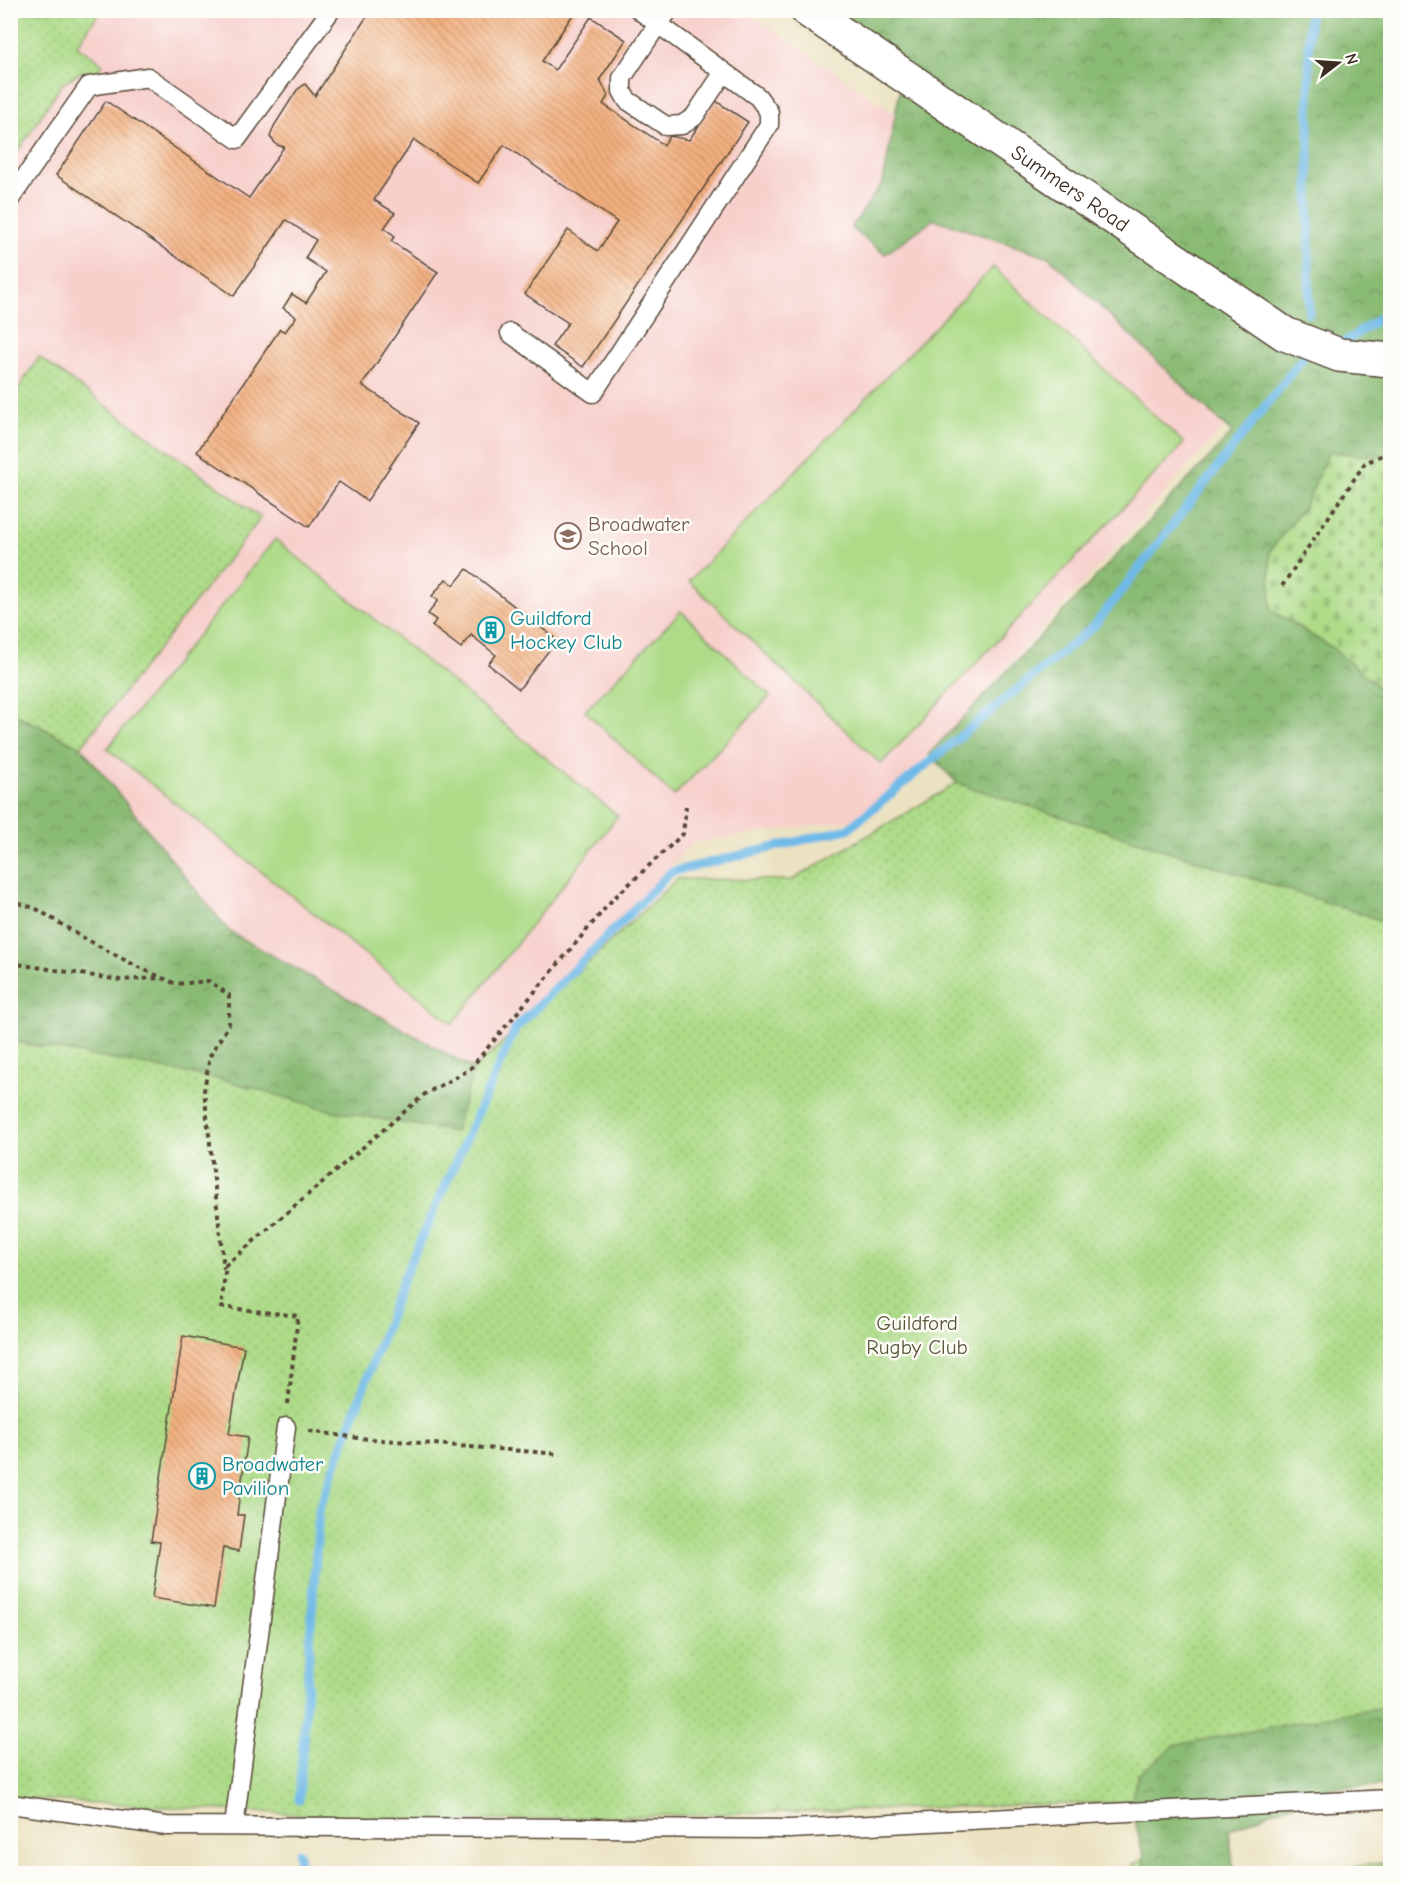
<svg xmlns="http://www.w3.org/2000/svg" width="1401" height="1884" viewBox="0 0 1401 1884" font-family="'Comic Neue',sans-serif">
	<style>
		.built { fill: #f7d0cc }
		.grass { fill: #addb88; stroke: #748253; stroke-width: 1.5 }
		.forest { fill: url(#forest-crowns); stroke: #627249; stroke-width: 1.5 }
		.cemetery { fill: url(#cemetery-stones); stroke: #748253; stroke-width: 1.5 }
		.park { fill: url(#park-dots); stroke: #748253; stroke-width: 1.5 }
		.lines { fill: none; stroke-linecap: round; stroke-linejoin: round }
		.stream { stroke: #6fbae8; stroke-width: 9 }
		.building { fill: url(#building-back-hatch) }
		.lane-casing { stroke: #554636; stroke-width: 21 }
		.secondary-casing { stroke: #554636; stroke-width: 36 }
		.path { stroke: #554636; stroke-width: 4; stroke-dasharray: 4.5 4.5; stroke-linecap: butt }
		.lane { stroke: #fff; stroke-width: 18 }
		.secondary { stroke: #fff; stroke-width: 33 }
		.labels { text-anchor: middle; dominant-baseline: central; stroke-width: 5; stroke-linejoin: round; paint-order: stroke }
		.street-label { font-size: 21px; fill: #3b2a1e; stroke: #fdfcf7 }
		.education-label { font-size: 21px; fill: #785e54; stroke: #fdfcf7; text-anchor: start }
		.culture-label { font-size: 21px; fill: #0d838f; stroke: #fdfcf7; text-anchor: start }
		.park-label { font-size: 21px; fill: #585638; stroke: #fdfcf7 }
	</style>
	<defs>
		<pattern id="forest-crowns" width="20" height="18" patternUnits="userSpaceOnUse" patternTransform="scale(1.5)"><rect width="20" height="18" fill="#8abb74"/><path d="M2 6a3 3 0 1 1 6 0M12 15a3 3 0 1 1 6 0" fill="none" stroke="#72985f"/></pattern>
		<pattern id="cemetery-stones" width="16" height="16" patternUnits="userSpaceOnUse" patternTransform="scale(1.5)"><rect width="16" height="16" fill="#addb88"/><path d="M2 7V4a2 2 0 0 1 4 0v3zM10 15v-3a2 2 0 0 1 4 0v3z" fill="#96bc75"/></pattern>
		<pattern id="park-dots" width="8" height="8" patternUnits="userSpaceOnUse" patternTransform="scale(1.5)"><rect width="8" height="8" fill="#addb88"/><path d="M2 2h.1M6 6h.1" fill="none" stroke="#96bc75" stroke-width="1.8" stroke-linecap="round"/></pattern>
		<pattern id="building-back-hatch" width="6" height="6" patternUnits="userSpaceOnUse" patternTransform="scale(1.5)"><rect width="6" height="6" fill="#f3b07f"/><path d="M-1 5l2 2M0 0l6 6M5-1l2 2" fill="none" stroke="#c68f67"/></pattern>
	</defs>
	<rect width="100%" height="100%" fill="#fdfcf7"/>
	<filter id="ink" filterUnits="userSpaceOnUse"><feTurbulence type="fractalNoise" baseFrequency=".0167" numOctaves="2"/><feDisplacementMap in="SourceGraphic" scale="12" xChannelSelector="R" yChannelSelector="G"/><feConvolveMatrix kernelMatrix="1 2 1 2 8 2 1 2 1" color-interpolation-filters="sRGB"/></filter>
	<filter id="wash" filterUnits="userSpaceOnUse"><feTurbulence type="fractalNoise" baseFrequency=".008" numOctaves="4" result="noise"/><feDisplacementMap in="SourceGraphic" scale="24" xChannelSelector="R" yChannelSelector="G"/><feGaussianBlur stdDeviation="1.35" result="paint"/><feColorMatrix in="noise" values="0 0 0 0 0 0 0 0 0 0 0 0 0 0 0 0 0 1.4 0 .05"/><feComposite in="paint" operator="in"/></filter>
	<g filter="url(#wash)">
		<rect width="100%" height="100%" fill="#ebe2c1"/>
		<path class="built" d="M 10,11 L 746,11 L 891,111 L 1285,359 L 929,754 L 868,818 L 695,842 L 474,1069 L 229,931 L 81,747 L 11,712 Z"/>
		<path class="grass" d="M 993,267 L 1184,443 L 881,764 L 689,581 Z
			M 275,539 L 618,816 L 453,1024 L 107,749 Z
			M 681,611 L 770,696 L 674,796 L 585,711 Z
			M 1143,1859 L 1147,1873 L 1121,1873 Z
			M 1390,1862 L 1390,1873 L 1299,1873 Z"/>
		<path class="forest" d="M 826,11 L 1390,11 L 1390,558 L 1329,452 L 1306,504 L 1270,551 L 1271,610 L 1333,648 L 1390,697 L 1390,923 L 957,783 L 929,754 L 1232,433 L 1049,257 L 934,219 L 885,254 L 851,228 L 883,182 L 904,67 Z
			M 10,712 L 81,747 L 229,931 L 474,1069 L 455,1132 L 332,1111 L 225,1080 L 11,1041 Z
			M 1390,1707 L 1390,1785 L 1331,1787 L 1229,1830 L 1234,1873 L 1147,1873 L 1131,1802 L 1138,1775 L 1175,1745 L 1364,1710 Z"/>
		<path class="cemetery" d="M 1329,452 L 1390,458 L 1390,697 L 1333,648 L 1271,610 L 1270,551 L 1306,504 Z"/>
		<path class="park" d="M 10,11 L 100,11 L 77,46 L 103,64 L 96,73 L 79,73 L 62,84 L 11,162 Z
			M 39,357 L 261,518 L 81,747 L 11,712 L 11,387 L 17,391 Z
			M 957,783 L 1390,923 L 1390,1707 L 1364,1710 L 1175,1745 L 1138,1775 L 1131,1802 L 437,1822 L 11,1798 L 10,1041 L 225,1080 L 332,1111 L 455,1132 L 474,1069 L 677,879 L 792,880 Z"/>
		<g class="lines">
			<path class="stream" d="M 1309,10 L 1309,313
				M 1340,345 L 1390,311
				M 299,1800 L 319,1510 L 404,1277 L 516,1028 L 671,872 L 848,829 L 1094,626 L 1309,350
				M 299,1853 L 299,1874"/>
		</g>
		<g id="blocks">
			<path class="building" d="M 371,10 L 433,10 L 443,17 L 447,10 L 576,10 L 542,61 L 555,70 L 591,17 L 626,40 L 600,79 L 608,96 L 603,104 L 664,145 L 670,136 L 689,140 L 716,101 L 748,122 L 583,367 L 552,346 L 568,323 L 525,294 L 568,230 L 598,251 L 617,222 L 504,145 L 478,183 L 414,140 L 374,200 L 395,213 L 384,228 L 395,236 L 391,241 L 438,272 L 362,385 L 419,423 L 367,501 L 339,482 L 309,527 L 197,452 L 280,329 L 285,332 L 296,317 L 283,308 L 292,294 L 306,303 L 326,272 L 305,258 L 316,240 L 286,220 L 234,296 L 56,175 L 106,101 L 249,198 L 284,147 L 277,145 L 270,137 L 274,126 L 297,90 L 305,84 L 315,96 Z
				M 467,569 L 557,640 L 519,689 L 488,664 L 496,655 L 471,635 L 461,648 L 432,626 L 436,620 L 428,614 L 438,600 L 432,596 L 446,579 L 454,585 Z
				M 183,1336 L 244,1347 L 229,1434 L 248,1437 L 237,1515 L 244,1515 L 239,1551 L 223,1548 L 214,1608 L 152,1598 L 160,1542 L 151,1541 Z"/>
		</g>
	</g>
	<g filter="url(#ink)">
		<use href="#blocks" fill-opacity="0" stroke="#554636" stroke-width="1.5"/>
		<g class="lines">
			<defs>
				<path id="lane" d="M 669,10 L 658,24 L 622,78 L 622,91 L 627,100 L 666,126 L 682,125 L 694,117 L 724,72
					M 10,199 L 89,86 L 148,77 L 237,139 L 331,10
					M 510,333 L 593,393 L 769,125 L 769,112 L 758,97 L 639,10
					M 10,1804 L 166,1826 L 790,1829 L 1390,1799
					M 234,1826 L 286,1427"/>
				<g id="secondary">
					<path id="s1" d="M 807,10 L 1285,334 L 1339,355 L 1390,360"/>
				</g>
			</defs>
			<use href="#lane" class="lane-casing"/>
			<use href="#secondary" class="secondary-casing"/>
			<path class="path" d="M 1282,586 L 1365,463 L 1390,452
				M 10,901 L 35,908 L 82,937 L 138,967 L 176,984 L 209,981 L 229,995 L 229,1024 L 210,1056 L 204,1090 L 224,1269
				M 10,963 L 120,980 L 161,978
				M 288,1404 L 298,1316 L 221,1307 L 226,1265 L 425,1094 L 469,1070 L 612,900 L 683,834 L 686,806
				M 309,1431 L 358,1438 L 560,1454"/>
			<use href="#lane" class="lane"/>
			<use href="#secondary" class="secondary"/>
		</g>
	</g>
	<defs>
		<symbol id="school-ring" viewBox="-11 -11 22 22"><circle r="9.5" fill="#fdfcf7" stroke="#8d6e63" stroke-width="1.5"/><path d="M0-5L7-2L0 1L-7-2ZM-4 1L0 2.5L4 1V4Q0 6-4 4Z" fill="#8d6e63"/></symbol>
		<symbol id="building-ring" viewBox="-11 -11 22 22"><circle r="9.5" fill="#fdfcf7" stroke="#0f9aa8" stroke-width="1.5"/><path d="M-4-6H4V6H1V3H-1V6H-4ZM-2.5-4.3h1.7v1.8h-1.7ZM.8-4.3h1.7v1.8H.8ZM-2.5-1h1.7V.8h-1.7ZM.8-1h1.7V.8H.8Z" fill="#0f9aa8"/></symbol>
	</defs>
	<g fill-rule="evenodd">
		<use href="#school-ring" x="553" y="521" width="30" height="30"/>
		<use href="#building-ring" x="476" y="615" width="30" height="30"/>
		<use href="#building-ring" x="187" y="1461" width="30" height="30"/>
	</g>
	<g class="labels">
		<g class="street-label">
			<text stroke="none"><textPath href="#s1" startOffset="318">Summers Road</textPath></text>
		</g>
		<g class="education-label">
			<text x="588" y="524">Broadwater<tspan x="588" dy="24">School</tspan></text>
		</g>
		<g class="culture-label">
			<text x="510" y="618">Guildford<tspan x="510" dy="24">Hockey Club</tspan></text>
			<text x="222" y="1464">Broadwater<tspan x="222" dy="24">Pavilion</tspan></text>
		</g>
		<g class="park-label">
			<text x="917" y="1323">Guildford<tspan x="917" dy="24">Rugby Club</tspan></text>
		</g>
	</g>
	<rect width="1401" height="1884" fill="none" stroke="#fdfcf7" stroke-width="36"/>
	<g transform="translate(1338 63) rotate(73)" stroke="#fdfcf7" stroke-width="4.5" paint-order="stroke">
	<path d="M0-4.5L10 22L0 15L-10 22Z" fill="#3b2a1e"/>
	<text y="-9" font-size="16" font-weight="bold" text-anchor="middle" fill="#3b2a1e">N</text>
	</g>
</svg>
